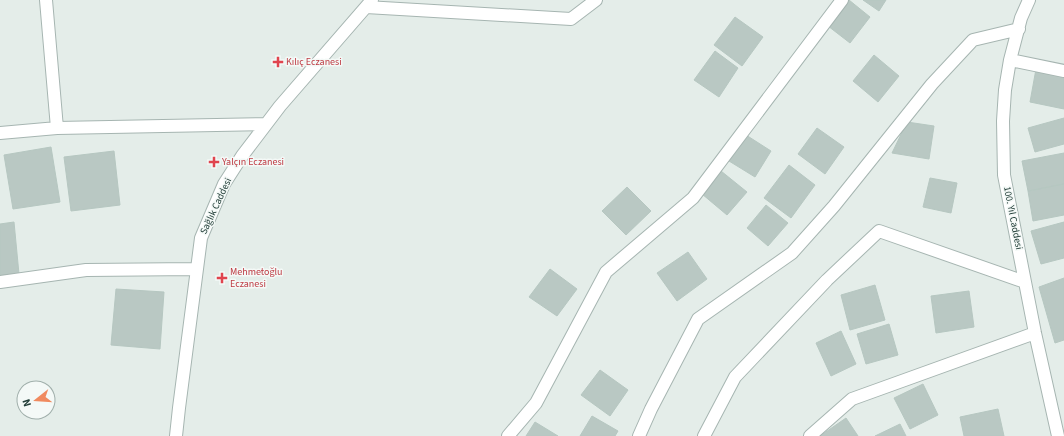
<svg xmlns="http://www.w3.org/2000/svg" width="1064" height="436" viewBox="0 0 1064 436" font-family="'Source Sans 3',sans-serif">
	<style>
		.building { fill: #b9c8c3; stroke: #b6c7c1 }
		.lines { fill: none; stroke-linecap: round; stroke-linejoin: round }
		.minor-casing { stroke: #a6b5b1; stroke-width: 14 }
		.minor { stroke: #fff; stroke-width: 12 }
		.health-dot { fill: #e0444e; stroke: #f4f9f7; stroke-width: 1.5 }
		.labels { text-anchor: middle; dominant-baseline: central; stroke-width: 3; stroke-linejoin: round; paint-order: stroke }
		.health-label { font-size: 10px; fill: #be3a42; stroke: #f4f9f7; text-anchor: start }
		.street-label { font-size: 10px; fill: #233f39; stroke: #f4f9f7 }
	</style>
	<rect width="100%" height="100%" fill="#e4ede9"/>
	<path class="building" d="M 849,0 L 870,17 L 850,43 L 828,26 Z
		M 863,0 L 886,0 L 879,11 Z
		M 735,17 L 763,37 L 742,66 L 714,45 Z
		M 715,51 L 738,68 L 719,97 L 694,80 Z
		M 874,55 L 899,76 L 878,102 L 853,81 Z
		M 1036,69 L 1064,75 L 1064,109 L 1030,102 Z
		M 1064,118 L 1064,144 L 1035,152 L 1028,128 Z
		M 907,122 L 934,126 L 929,159 L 892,153 Z
		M 817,128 L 844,147 L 825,174 L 798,154 Z
		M 746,135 L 771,151 L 755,177 L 729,161 Z
		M 51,147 L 60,202 L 13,209 L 4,155 Z
		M 114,151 L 120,205 L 71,211 L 64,157 Z
		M 1064,153 L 1064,184 L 1028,191 L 1022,161 Z
		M 789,165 L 815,185 L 791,218 L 764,198 Z
		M 721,171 L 747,192 L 727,215 L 702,194 Z
		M 930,178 L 957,183 L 951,213 L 923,207 Z
		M 1064,184 L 1064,215 L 1033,221 L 1028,191 Z
		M 627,187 L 651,211 L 626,235 L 602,211 Z
		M 766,205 L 788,223 L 768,246 L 747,228 Z
		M 14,222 L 19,274 L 0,276 L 0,224 Z
		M 1064,222 L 1064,258 L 1041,264 L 1031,231 Z
		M 688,252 L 707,279 L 677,301 L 657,273 Z
		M 550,269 L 577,289 L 557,316 L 529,297 Z
		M 1064,278 L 1064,340 L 1055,343 L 1039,287 Z
		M 875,285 L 885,320 L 850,330 L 841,295 Z
		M 116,289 L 164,292 L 160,349 L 111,345 Z
		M 969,291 L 974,327 L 936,333 L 931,296 Z
		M 889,324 L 898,355 L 866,364 L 857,334 Z
		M 841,331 L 856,364 L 831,376 L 816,343 Z
		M 600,370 L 628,390 L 610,416 L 581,395 Z
		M 923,384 L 938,415 L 910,429 L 894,398 Z
		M 998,409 L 1004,436 L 964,436 L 960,417 Z
		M 592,416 L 618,431 L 615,436 L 580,436 Z
		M 846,418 L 858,436 L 820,436 Z
		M 535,422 L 558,436 L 526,436 Z
		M 900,424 L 906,436 L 875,436 Z"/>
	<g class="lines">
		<defs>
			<path id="minor" d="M 46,0 L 57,128
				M 1029,0 L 1021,18 L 1010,60 L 1005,90 L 1003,121 L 1004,175 L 1035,333 L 1058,436
				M 366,7 L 571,19 L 596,0
				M 1010,60 L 1064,71
				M 0,133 L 57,128 L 266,124
				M 0,282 L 86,270 L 196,269
				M 176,436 L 179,408 L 201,238 L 224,184 L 242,156 L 280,106 L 372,0
				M 508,436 L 536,403 L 606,272 L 693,198 L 842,0
				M 639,436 L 651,409 L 698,319 L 792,253 L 834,206 L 932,84 L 973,40 L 1019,29
				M 704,436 L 735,377 L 827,280 L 879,231 L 1025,282
				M 810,436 L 852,399 L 1035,333"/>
		</defs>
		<use href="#minor" class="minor-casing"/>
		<use href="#minor" class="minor"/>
	</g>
	<g class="health-dot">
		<path d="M276 56h4v4h4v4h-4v4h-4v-4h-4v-4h4z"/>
		<path d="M212 156h4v4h4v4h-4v4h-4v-4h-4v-4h4z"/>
		<path d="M220 272h4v4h4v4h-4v4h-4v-4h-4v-4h4z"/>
	</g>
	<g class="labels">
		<g class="health-label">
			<text x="286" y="62">Kılıç Eczanesi</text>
			<text x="222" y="162">Yalçın Eczanesi</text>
			<text x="230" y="272">Mehmetoğlu<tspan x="230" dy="12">Eczanesi</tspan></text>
		</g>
		<g class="street-label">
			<text transform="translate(216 206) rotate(-65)">Sağlık Caddesi</text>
			<text transform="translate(1013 218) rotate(79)">100. Yıl Caddesi</text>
		</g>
	</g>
	<g transform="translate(36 400) rotate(253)"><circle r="19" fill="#f4f9f7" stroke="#a0afab"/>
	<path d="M0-3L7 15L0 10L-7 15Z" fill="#f08a5f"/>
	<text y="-6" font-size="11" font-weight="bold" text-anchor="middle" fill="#233f39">N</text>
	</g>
</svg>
